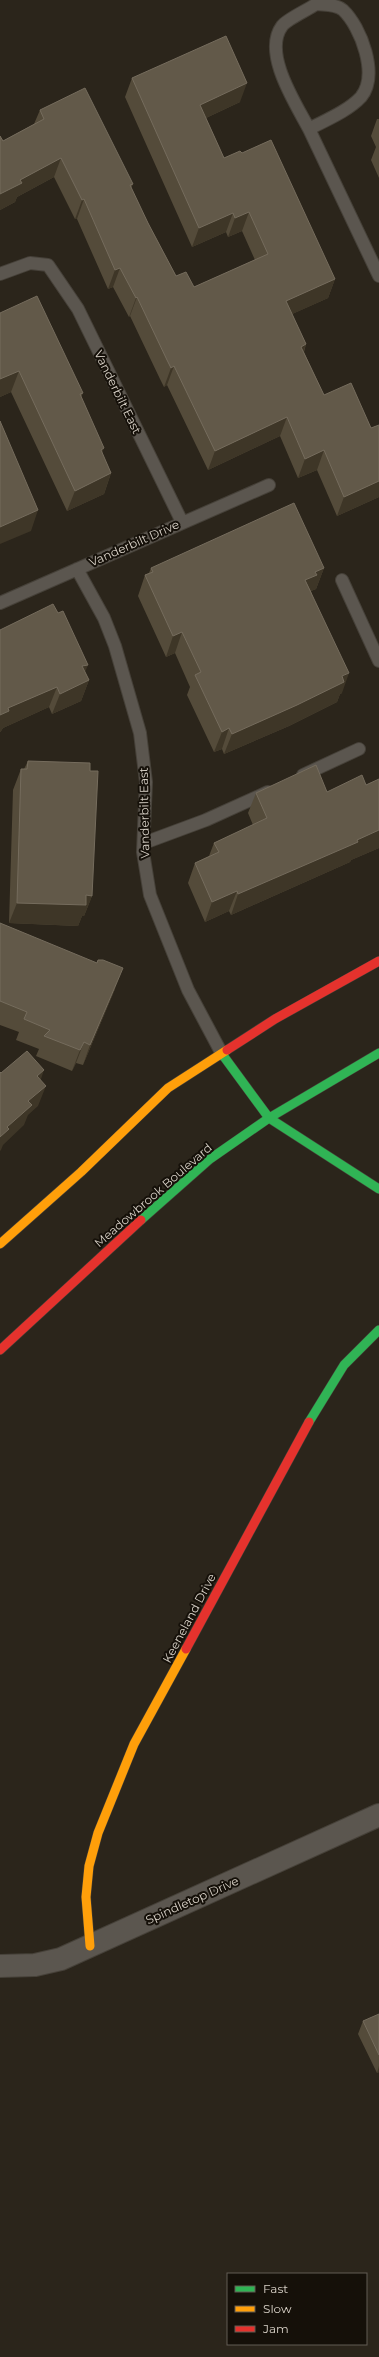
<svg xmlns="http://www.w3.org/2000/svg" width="379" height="2357" viewBox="0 0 379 2357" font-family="Montserrat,sans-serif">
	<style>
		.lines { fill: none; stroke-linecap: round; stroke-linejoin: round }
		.lane-casing { stroke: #464139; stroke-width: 14 }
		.street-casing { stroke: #464139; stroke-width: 24 }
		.fast-casing { stroke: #464139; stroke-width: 10 }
		.slow-casing { stroke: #464139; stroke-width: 10 }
		.jam-casing { stroke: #464139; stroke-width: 10 }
		.lane { stroke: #5b564f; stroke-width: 12 }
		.street { stroke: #5b564f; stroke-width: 22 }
		.fast { stroke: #30b455; stroke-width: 9 }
		.slow { stroke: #ff9f0a; stroke-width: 9 }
		.jam { stroke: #e5322d; stroke-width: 9 }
		.wall { fill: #544b3a }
		.shaded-wall { fill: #3e3627 }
		.building { fill: #625949; stroke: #756c5d }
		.labels { text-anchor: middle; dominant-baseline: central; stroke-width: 4; stroke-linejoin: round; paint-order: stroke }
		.street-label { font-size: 12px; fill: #d8d1c7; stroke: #151009 }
	</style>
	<rect width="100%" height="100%" fill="#2b251b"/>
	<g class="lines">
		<defs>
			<path id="lane" d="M 316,4 C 325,5 336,4 343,10 C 361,27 379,75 361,97 C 348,111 326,120 309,129 C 296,104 262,53 282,26 C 287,19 308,10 316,4 Z
				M 309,129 L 379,276
				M 0,274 L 30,263 L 48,265 L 78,309 L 182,522
				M 77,569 L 104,618 L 115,646 L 140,733 L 146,782 L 143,852 L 150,895 L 188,990 L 222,1054
				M 342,580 L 379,661
				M 0,603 L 269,485
				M 303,775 L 359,749
				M 144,843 L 206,820 L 268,792"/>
			<path id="street" d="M 0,1966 L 35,1965 L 61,1959 L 379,1815"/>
			<path id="fast" d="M 222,1054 L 269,1118 L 379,1189
				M 141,1220 L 210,1159 L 269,1118 L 379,1053
				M 309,1422 L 344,1365 L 379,1330"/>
			<path id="slow" d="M 0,1244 L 81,1172 L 168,1088 L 227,1050
				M 90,1946 L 86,1897 L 89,1866 L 98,1833 L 134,1744 L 186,1649"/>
			<path id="jam" d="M 227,1050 L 275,1019 L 379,961
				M 0,1350 L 141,1220
				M 186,1649 L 309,1422"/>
		</defs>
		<use href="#lane" class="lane-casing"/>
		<use href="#street" class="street-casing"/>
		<use href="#fast" class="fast-casing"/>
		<use href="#slow" class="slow-casing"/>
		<use href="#jam" class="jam-casing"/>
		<use href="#lane" class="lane"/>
		<use href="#street" class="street"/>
		<use href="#fast" class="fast"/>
		<use href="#slow" class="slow"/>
		<use href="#jam" class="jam"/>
	</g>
	<path class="wall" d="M 132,78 L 240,102 L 206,118 L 224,158 L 242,153 L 335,279 L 328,298 L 292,314 L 306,344 L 304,352 L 324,395 L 371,428 L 379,425 L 379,497 L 337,516 L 317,470 L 298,478 L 280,436 L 208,470 L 167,385 L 164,387 L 160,379 L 130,316 L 129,317 L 113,287 L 108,289 L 77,219 L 75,219 L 54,177 L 17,197 L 15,202 L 0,210 L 0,136 L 3,141 L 34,124 L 40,110 L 133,184 L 131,188 L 148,223 L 176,276 L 194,287 L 255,260 L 242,231 L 228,237 L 226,232 L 192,247 L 125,97 Z
		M 377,119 L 379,119 L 379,178 L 371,160 L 376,147 L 371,136 Z
		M 0,313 L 83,393 L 81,397 L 102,453 L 111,473 L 104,494 L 67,511 L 11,392 L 0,397 Z
		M 151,568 L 324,568 L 316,589 L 311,591 L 342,693 L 340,694 L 337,702 L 289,726 L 224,754 L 222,749 L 214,752 L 187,695 L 190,687 L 175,653 L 166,657 L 138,596 L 145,575 L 149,573 Z
		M 0,630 L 85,672 L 89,680 L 81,701 L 52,714 L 49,707 L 3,728 L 1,731 L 0,732 Z
		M 28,761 L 90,771 L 92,896 L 84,916 L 82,916 L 78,926 L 9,923 L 13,790 L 21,769 L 24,769 Z
		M 379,779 L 379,848 L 351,860 L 350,862 L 231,915 L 229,911 L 205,922 L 188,883 L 195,863 L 209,856 L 214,843 L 253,825 L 248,813 L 256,793 L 327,792 L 366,785 Z
		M 0,923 L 115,989 L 83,1065 L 76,1063 L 72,1071 L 36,1056 L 39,1049 L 16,1040 L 19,1032 L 0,1025 Z
		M 379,2014 L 379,2072 L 377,2073 L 358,2034 L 363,2021 Z"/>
	<path class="shaded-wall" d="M 247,83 L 240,102 L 193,124 L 200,105 Z
		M 61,158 L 54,177 L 17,197 L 15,202 L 0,210 L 0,194 L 20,180 Z
		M 84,199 L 77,219 L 75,219 L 82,200 Z
		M 249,212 L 242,231 L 228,237 L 235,218 Z
		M 233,213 L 226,232 L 192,247 L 199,228 Z
		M 120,268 L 113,287 L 108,289 L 115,270 Z
		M 335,279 L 328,298 L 279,320 L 286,301 Z
		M 137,297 L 130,316 L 129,317 L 136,298 Z
		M 306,344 L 299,364 L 301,347 Z
		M 174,366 L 167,385 L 164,387 L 171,368 Z
		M 19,371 L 11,392 L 0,397 L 0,379 Z
		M 287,417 L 280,436 L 208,470 L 215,451 Z
		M 104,448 L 97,469 L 101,450 Z
		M 324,450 L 317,470 L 298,478 L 305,459 Z
		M 111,473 L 104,494 L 67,511 L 75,491 Z
		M 379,481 L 379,497 L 337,516 L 344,497 Z
		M 38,510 L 31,531 L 0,544 L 0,527 Z
		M 324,568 L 316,589 L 311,591 L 305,580 L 315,572 Z
		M 182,632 L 175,653 L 166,657 L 173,636 Z
		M 88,665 L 80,684 L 89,680 L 81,701 L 52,714 L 60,694 L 82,666 Z
		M 349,673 L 342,693 L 340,694 L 337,702 L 289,726 L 224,754 L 232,734 Z
		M 57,687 L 49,707 L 3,728 L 1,731 L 0,732 L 0,715 L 8,708 Z
		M 229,728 L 222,749 L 214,752 L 222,732 Z
		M 379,830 L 379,848 L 351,860 L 350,862 L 231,915 L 238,894 Z
		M 237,891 L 229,911 L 205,922 L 212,902 Z
		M 86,895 L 92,896 L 84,916 L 82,916 L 78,926 L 9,923 L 17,903 Z
		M 123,968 L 115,989 L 83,1065 L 90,1045 Z
		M 84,1042 L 76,1063 L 72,1071 L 80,1050 Z
		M 44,1070 L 37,1091 L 37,1076 Z
		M 46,1086 L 38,1106 L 28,1115 L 24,1125 L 3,1145 L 1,1150 L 0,1151 L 0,1137 L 28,1101 Z
		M 379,2066 L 379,2072 L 377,2073 Z"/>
	<path class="building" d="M 226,36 L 247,83 L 200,105 L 224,158 L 240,151 L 242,153 L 271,140 L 335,279 L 286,301 L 306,344 L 301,347 L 324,395 L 351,383 L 371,428 L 379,425 L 379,481 L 344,497 L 324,450 L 305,459 L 287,417 L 215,451 L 174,366 L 171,368 L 167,360 L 137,297 L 136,298 L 120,268 L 115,270 L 84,199 L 82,200 L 61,158 L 20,180 L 22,183 L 0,194 L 0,136 L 3,141 L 44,119 L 40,110 L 85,88 L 133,184 L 130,185 L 148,223 L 176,276 L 186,272 L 194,287 L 268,254 L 249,212 L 235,218 L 233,213 L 199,228 L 132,78 Z
		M 37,296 L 83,393 L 80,394 L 104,448 L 101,450 L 111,473 L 75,491 L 19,371 L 0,379 L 0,313 Z
		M 0,421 L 38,510 L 0,527 Z
		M 294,503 L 324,568 L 315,572 L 317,575 L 305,580 L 349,673 L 342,676 L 344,682 L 297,705 L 232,734 L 229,728 L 222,732 L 195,675 L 201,672 L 182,632 L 173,636 L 145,575 L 153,572 L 151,568 Z
		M 53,604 L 58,613 L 63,611 L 88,665 L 82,666 L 89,680 L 60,694 L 57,687 L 8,708 L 9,711 L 0,715 L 0,630 Z
		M 28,761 L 90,763 L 90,771 L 98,771 L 92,896 L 86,895 L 86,905 L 17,903 L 21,769 L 27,769 Z
		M 316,765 L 327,792 L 362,775 L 366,785 L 379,779 L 379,830 L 357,840 L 358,842 L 238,894 L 237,891 L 212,902 L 195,863 L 219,852 L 214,843 L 267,818 L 256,793 Z
		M 0,923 L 97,963 L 98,960 L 103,960 L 123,968 L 90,1045 L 84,1042 L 80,1050 L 44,1036 L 50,1030 L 24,1019 L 27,1012 L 0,1001 Z
		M 27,1051 L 44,1070 L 37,1076 L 46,1086 L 28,1101 L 32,1105 L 7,1127 L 9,1129 L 0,1137 L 0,1072 L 1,1073 Z
		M 379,2014 L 379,2055 L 363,2021 Z"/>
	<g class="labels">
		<g class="street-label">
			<text transform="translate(118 392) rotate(64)">Vanderbilt East</text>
			<text transform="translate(134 543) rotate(-24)">Vanderbilt Drive</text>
			<text transform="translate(144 813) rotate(-91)">Vanderbilt East</text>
			<text transform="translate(153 1195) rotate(-41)">Meadowbrook Boulevard</text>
			<text transform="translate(189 1618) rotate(-62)">Keeneland Drive</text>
			<text transform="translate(192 1900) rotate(-24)">Spindletop Drive</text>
		</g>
	</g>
	<rect x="227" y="2273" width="140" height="72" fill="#151009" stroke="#635d55"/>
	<rect x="235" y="2286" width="20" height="6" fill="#30b455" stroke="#635d55"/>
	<text x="263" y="2293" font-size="12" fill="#d8d1c7">Fast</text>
	<rect x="235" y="2306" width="20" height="6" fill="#ff9f0a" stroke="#635d55"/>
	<text x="263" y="2313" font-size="12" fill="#d8d1c7">Slow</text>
	<rect x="235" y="2326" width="20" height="6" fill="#e5322d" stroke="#635d55"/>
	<text x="263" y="2333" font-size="12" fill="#d8d1c7">Jam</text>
</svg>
